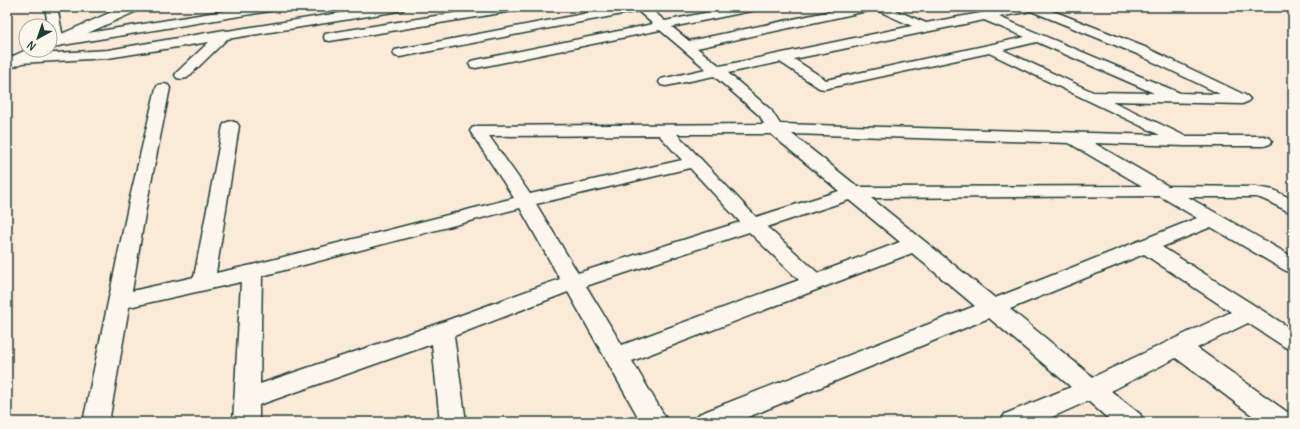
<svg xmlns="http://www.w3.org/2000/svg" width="1300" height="429" viewBox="0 0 1300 429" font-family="Delius,sans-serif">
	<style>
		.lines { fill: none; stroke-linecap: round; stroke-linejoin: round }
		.minor-casing { stroke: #1f3d34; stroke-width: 3 }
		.tertiary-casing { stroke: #1f3d34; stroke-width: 3 }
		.minor { fill: #fbf7ec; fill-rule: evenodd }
		.tertiary { fill: #fbf7ec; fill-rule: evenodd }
	</style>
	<rect width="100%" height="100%" fill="#faead8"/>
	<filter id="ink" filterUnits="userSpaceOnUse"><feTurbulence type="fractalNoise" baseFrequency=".025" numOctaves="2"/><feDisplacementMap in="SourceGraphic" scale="8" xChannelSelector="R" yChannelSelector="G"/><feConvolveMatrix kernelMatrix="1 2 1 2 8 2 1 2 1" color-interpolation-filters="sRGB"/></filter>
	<g filter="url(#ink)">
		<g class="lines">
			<defs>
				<path id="minor" d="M 45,7 L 57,7 L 63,37 L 248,7 L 276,7 L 274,10 L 270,11 L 57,46 L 52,45 L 50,39 L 50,26 L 48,26 Z
					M 377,7 L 405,7 L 403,10 L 399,11 L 227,39 L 187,78 L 182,79 L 177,78 L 175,75 L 177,72 L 209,42 L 108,58 L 20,63 L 15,62 L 13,59 L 15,56 L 20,55 L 108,50 L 224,30 L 227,31 Z
					M 491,7 L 519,7 L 517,10 L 513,11 L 330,41 L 325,40 L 324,37 L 325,34 L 330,33 Z
					M 620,7 L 648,7 L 665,21 L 734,7 L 757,7 L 755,10 L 751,11 L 672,27 L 689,41 L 850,7 L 888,7 L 926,23 L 1013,7 L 1043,7 L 1147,48 L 1247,96 L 1250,99 L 1247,102 L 1242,104 L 1112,101 L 1185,136 L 1264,136 L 1270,138 L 1272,141 L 1270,144 L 1264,146 L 1184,146 L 1094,143 L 1168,186 L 1256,187 L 1274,190 L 1293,200 L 1293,213 C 1280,209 1269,200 1256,197 L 1188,197 L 1293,257 L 1293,273 L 1286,271 L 1211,227 L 1162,247 L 1293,330 L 1293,350 L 1285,347 L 1248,323 L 1197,348 L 1290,414 L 1293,422 L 1261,422 L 1176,358 L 1111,391 L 1140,414 L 1144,422 L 1112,422 L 1088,401 L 1041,422 L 1001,422 L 1005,414 L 1071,387 L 989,318 L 736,422 L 695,422 L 699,414 L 975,306 L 912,253 L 632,361 L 668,422 L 641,422 L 568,292 L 454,336 L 466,422 L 440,422 L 432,344 L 259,405 L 259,422 L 233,422 L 241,282 L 129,307 L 109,422 L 83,422 L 129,202 L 156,88 L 158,85 L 163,84 L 168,85 L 170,88 L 147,202 L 132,291 L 194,277 L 223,126 L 225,123 L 231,121 L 237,123 L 239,126 L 216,273 L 252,265 L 514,198 L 470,131 L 472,128 L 478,126 L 764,124 L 760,116 L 714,76 L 666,86 L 661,85 L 659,82 L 661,79 L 706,69 L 660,30 L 476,68 L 471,67 L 469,64 L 471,61 L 476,60 L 653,24 L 638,11 L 400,57 L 395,56 L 393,53 L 395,50 L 400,49 ZM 872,8 L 912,26 L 720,66 L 697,48 L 867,11 ZM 1031,11 L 1137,54 L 1220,94 L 1180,93 L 999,17 ZM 984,20 L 1025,37 L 826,80 L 794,59 ZM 1037,42 L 1154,93 L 1093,92 L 1003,50 ZM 989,53 L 1160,135 L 780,124 L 771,110 L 728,73 L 780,62 L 819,88 L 824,89 ZM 677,134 L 771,134 L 839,191 L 756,217 ZM 792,134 L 1069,143 L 1142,186 L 858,187 ZM 659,135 L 682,160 L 530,194 L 489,136 ZM 690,168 L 740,222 L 578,273 L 536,204 ZM 1160,196 L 1197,218 L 995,298 L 871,198 ZM 849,200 L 900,242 L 818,273 L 767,227 ZM 520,208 L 560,279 L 434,325 L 260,384 L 262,276 ZM 749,232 L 799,280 L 622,345 L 586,286 ZM 1144,254 L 1231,312 L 1093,377 L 1010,309 Z"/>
				<path id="tertiary" d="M 123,7 L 141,7 L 139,10 L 50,50 L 50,39 Z
					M 26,50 L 47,50 L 44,53 L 7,70 L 7,59 Z"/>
			</defs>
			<use href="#minor" class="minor-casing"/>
			<use href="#tertiary" class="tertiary-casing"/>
			<use href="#minor" class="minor"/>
			<use href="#tertiary" class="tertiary"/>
		</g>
	</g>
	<rect width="1300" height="429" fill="none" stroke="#fbf7ec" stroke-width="24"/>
	<rect x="12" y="12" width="1276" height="405" fill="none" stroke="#1f3d34" stroke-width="1.5" filter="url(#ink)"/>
	<g transform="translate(38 38) rotate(220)"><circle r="19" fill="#fbf7ec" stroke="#a3ada2"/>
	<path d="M0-3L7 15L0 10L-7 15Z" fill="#1f3d34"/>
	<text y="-6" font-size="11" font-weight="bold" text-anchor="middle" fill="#1f3d34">N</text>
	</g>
</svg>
